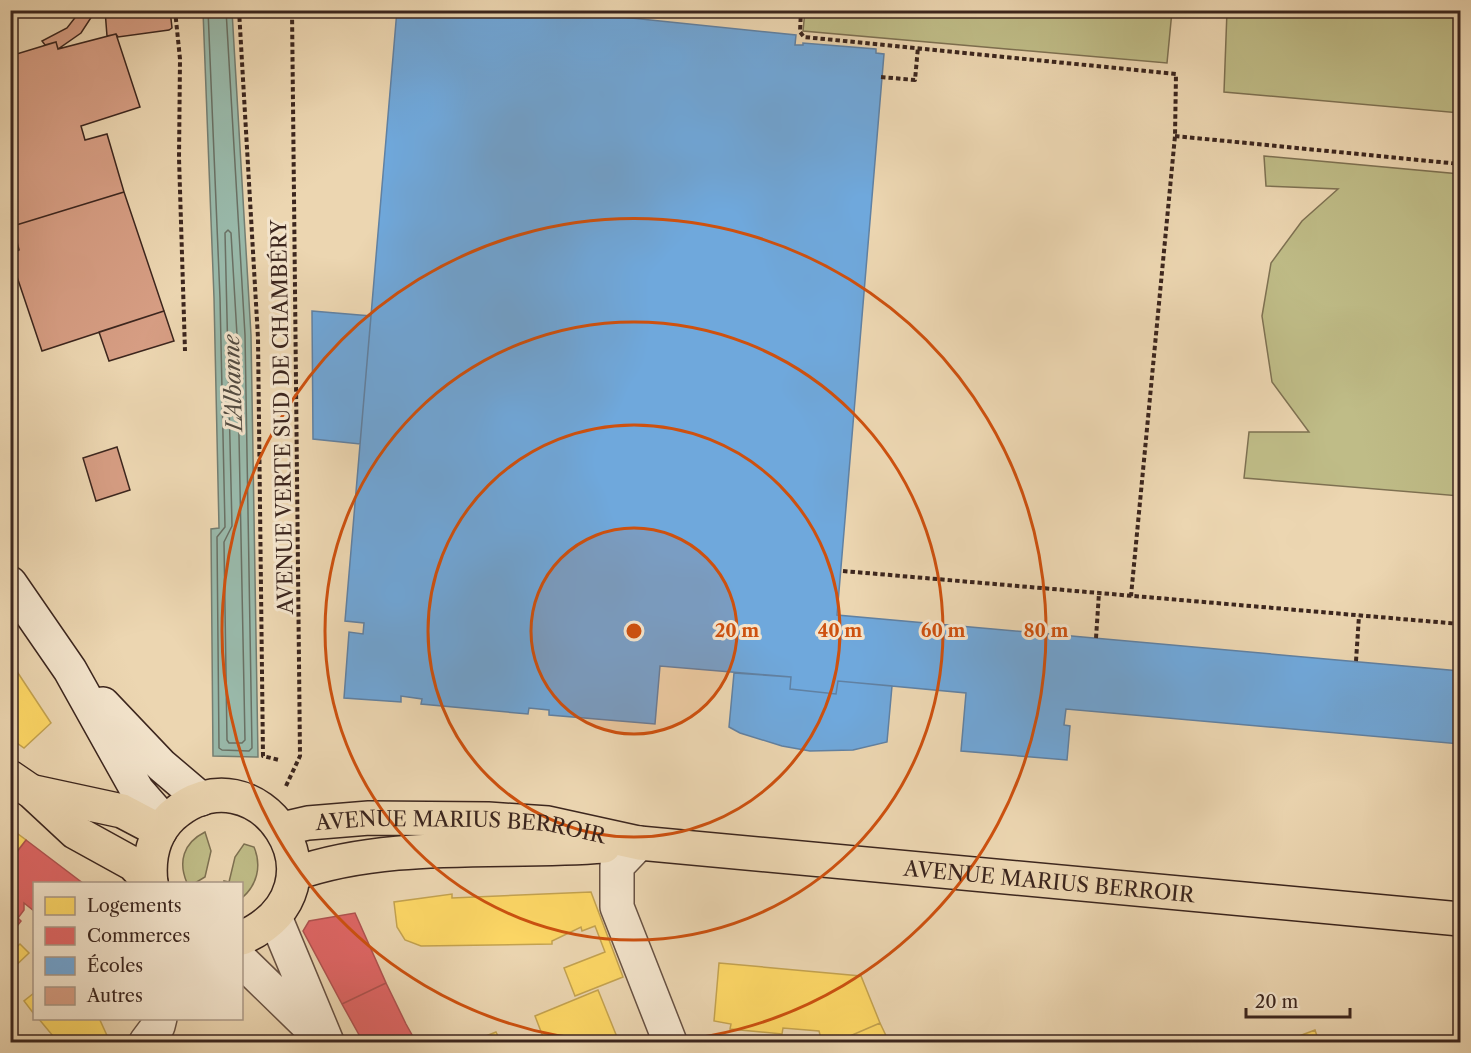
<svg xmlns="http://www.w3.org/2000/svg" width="1471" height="1053" viewBox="0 0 1471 1053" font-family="'Libre Caslon Text',serif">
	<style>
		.green { fill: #bfbc87; stroke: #7e7152; stroke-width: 1.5 }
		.water { fill: #99b9aa; stroke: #747e72; stroke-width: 1.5 }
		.homes { fill: #ffd966; stroke: #c4a350; stroke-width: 1.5 }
		.shops { fill: #e06666; stroke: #af5350; stroke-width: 1.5 }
		.schools { fill: #6fa8dc; stroke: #6081a3; stroke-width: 1.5 }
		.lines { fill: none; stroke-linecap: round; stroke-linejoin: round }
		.shore { stroke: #6a7064; stroke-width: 1.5 }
		.building { fill: #d79e84; stroke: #3c261e; stroke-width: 1.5 }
		.minor-casing { stroke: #685243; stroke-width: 36 }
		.tertiary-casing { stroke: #685243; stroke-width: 36 }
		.secondary-casing { stroke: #3c261e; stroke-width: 36 }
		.primary-casing { stroke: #3c261e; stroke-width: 36 }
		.path { stroke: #3c261e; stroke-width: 4; stroke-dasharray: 4.5 3; stroke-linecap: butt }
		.minor { stroke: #f3e4cc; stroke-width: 33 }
		.tertiary { stroke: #f3e4cc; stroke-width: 33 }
		.secondary { stroke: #f3e4cc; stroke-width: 33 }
		.primary { stroke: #ecd6b1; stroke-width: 33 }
		.ring { fill: none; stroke: #ce510f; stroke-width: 3 }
		.labels { text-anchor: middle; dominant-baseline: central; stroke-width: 6; stroke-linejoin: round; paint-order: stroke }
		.street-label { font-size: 21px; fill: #3c261e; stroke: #f3e4cc }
		.water-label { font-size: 22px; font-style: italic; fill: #534b41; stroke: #f3e4cc }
		.centre { fill: #ce510f; stroke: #f3e4cc; stroke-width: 3 }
		.ring-label { font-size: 18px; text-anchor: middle; font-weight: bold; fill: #ce510f; stroke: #f3e4cc; stroke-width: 6; stroke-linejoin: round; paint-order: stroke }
	</style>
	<rect width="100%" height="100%" fill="#ecd6b1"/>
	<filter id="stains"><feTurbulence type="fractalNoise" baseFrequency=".00333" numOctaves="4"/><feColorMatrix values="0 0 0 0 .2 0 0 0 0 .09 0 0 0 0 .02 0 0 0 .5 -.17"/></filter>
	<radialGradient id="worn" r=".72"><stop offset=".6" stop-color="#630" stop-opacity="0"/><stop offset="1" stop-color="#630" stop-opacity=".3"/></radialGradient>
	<path class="green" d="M 805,11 L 805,10 L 1172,11 L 1167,63 L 803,31 Z
		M 1227,11 L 1460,11 L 1460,113 L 1224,92 Z
		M 1264,156 L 1460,174 L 1460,496 L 1244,478 L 1249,432 L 1309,432 L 1272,382 L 1262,316 L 1271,263 L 1302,221 L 1338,189 L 1266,186 Z
		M 205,832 L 211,851 L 205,877 L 195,883 L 187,883 C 178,862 183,843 205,832 Z
		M 244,844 L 254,847 C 262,866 257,885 242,898 L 242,884 L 224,883 L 224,881 L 229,882 L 235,857 Z"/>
	<path class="water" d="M 203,11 L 232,11 L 251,335 L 258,757 L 213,756 L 211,529 L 219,528 L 214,298 Z"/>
	<path class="homes" d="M 10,662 L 16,670 L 10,678 Z
		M 16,670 L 51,723 L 24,748 L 10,738 L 10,678 Z
		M 10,828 L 26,840 L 10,860 Z
		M 591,892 L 623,977 L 575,996 L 564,968 L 605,952 L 595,926 L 582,931 L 581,927 L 552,941 L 552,944 L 421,946 L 405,940 L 397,927 L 394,902 L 452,894 L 452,898 Z
		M 20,944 L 29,953 L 11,970 L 10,953 Z
		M 719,963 L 861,976 L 880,1023 L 836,1042 L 822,1042 L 819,1031 L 783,1028 L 782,1034 L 730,1029 L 731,1024 L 714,1021 Z
		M 598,990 L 619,1042 L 545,1042 L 535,1016 Z
		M 34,993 L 34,1014 L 24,1001 Z
		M 38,1018 L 99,1018 L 109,1040 L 105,1042 L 58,1042 Z
		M 880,1023 L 889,1042 L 836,1042 Z
		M 10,1027 L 17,1034 L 10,1040 Z
		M 1315,1030 L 1319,1042 L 1283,1042 Z
		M 496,1032 L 499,1038 L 489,1042 L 486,1036 Z
		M 53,1037 L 58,1042 L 44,1042 Z"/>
	<path class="shops" d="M 26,840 L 84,884 L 34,884 L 34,911 L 24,903 L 24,910 L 18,918 L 21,921 L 10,935 L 10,861 Z
		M 355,913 L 386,983 L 342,1004 L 303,931 L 309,921 Z
		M 386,983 L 406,1024 L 416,1042 L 363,1042 L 342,1004 Z"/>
	<path class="schools" d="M 397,10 L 554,10 L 796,35 L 795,45 L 803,45 L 803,43 L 876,49 L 876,53 L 884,54 L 837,615 L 1460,671 L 1460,744 L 1066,709 L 1064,725 L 1070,726 L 1067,760 L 961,751 L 966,693 L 838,681 L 836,694 L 790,689 L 791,677 L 660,666 L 655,724 L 549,715 L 549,710 L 529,708 L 528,714 L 421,704 L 422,699 L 401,696 L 401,702 L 344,698 L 349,632 L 363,634 L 364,623 L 345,621 Z
		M 312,311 L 371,316 L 360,444 L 313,439 Z
		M 734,673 L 791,677 L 790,689 L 836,694 L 838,681 L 892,686 L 887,742 L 853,750 L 810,751 L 782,746 L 740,733 L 729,727 Z"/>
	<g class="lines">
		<path class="shore" d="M 208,10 L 220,298 L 225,527 L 217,537 L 219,748 L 222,750 L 249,751 L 252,748 L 245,335 L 226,10
			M 228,230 L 231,233 L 237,335 L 245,740 L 242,743 L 229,743 L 227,740 L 224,542 L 232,526 L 225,233 Z"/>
	</g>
	<path class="building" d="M 81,10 L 96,10 L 81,33 L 58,49 L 56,42 L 45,45 L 42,41 L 67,28 Z
		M 105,10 L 170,10 L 172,28 L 169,30 L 118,37 L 116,34 L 107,36 Z
		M 116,34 L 140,107 L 81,126 L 85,140 L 107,134 L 124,192 L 13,226 L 10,56 L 56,42 L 58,49 Z
		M 124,192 L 164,311 L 42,351 L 10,256 L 19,250 L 13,226 Z
		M 164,311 L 174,341 L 109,361 L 99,332 Z
		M 117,447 L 130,490 L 96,501 L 83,458 Z"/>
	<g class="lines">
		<defs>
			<path id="minor" d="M 639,843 L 617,866 L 617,907 L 670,1042
				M 146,1042 L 158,1026 L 160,1018"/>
			<path id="tertiary" d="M 275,917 L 327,1042
				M 242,961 L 318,1035"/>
			<path id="secondary" d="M 10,583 L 70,670 L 137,790 L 165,822
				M 103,704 L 161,765 L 201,799"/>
			<g id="primary">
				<path d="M 10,777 L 32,792 L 75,832 L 133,864 L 151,883"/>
				<path d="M 34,792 L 122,811 L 160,831"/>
				<path id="s1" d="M 282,829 L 308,823 L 369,818 L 488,819 L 548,823 L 639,843 L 1460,919"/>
				<path d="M 294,874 C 390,840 503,854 604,846"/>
				<path d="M 151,884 C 148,859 153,834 172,816 C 255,742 357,886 242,938"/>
			</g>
		</defs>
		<use href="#minor" class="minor-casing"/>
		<use href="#tertiary" class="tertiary-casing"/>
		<use href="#secondary" class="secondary-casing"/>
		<use href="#primary" class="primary-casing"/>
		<path class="path" d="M 175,10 L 180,59 L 179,158 L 185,351
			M 239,10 L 258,338 L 263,756 L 279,760
			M 801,10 L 800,32 L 804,37 L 1176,74 L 1175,136 L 1131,596
			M 881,77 L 915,80 L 918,47
			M 1175,136 L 1460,164
			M 843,571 L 1460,624
			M 1096,638 L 1099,593
			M 1356,661 L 1359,616
			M 286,786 L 300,756 L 292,10"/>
		<use href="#minor" class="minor"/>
		<use href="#tertiary" class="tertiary"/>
		<use href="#secondary" class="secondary"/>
		<use href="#primary" class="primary"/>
	</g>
	<circle cx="634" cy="631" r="103" fill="#ce510f" fill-opacity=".12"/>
	<g class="ring">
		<circle cx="634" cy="631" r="103"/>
		<circle cx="634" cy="631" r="206"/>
		<circle cx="634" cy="631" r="309"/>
		<path d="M612 1042A412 412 0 1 1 656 1042"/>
	</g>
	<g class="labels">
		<g class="street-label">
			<text transform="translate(282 417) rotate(-91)">AVENUE VERTE SUD DE CHAMBÉRY</text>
			<text stroke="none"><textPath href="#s1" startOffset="180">AVENUE MARIUS BERROIR</textPath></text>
			<text stroke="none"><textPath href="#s1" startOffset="772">AVENUE MARIUS BERROIR</textPath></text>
		</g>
		<g class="water-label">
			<text transform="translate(233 383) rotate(-92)">L'Albanne</text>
		</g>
	</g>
	<circle cx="634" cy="631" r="9" class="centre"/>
	<g class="ring-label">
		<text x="737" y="637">20 m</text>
		<text x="840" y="637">40 m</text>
		<text x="943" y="637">60 m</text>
		<text x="1046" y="637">80 m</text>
	</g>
	<rect width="1471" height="1053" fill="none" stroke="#ecd6b1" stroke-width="36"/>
	<rect x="12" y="12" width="1447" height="1029" fill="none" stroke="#3c261e" stroke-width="3"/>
	<rect x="18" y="18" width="1435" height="1017" fill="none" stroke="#3c261e" stroke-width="1.5"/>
	<rect x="33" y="882" width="210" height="138" fill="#f3e4cc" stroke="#aa9886" stroke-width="1.5"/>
	<rect x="45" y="897" width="30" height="18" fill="#ffd966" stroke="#aa9886" stroke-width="1.5"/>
	<text x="87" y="912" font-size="18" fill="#3c261e">Logements</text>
	<rect x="45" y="927" width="30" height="18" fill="#e06666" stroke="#aa9886" stroke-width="1.5"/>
	<text x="87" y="942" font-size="18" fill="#3c261e">Commerces</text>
	<rect x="45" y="957" width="30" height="18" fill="#6fa8dc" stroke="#aa9886" stroke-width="1.5"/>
	<text x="87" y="972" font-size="18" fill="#3c261e">Écoles</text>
	<rect x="45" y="987" width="30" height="18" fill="#d79e84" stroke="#aa9886" stroke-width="1.5"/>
	<text x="87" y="1002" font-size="18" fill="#3c261e">Autres</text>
	<path d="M1246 1008v9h104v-9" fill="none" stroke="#3c261e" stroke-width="3"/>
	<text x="1255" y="1008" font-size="18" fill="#3c261e" stroke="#f3e4cc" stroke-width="4.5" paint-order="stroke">20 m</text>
	<rect width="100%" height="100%" filter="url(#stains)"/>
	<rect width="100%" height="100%" fill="url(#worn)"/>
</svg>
